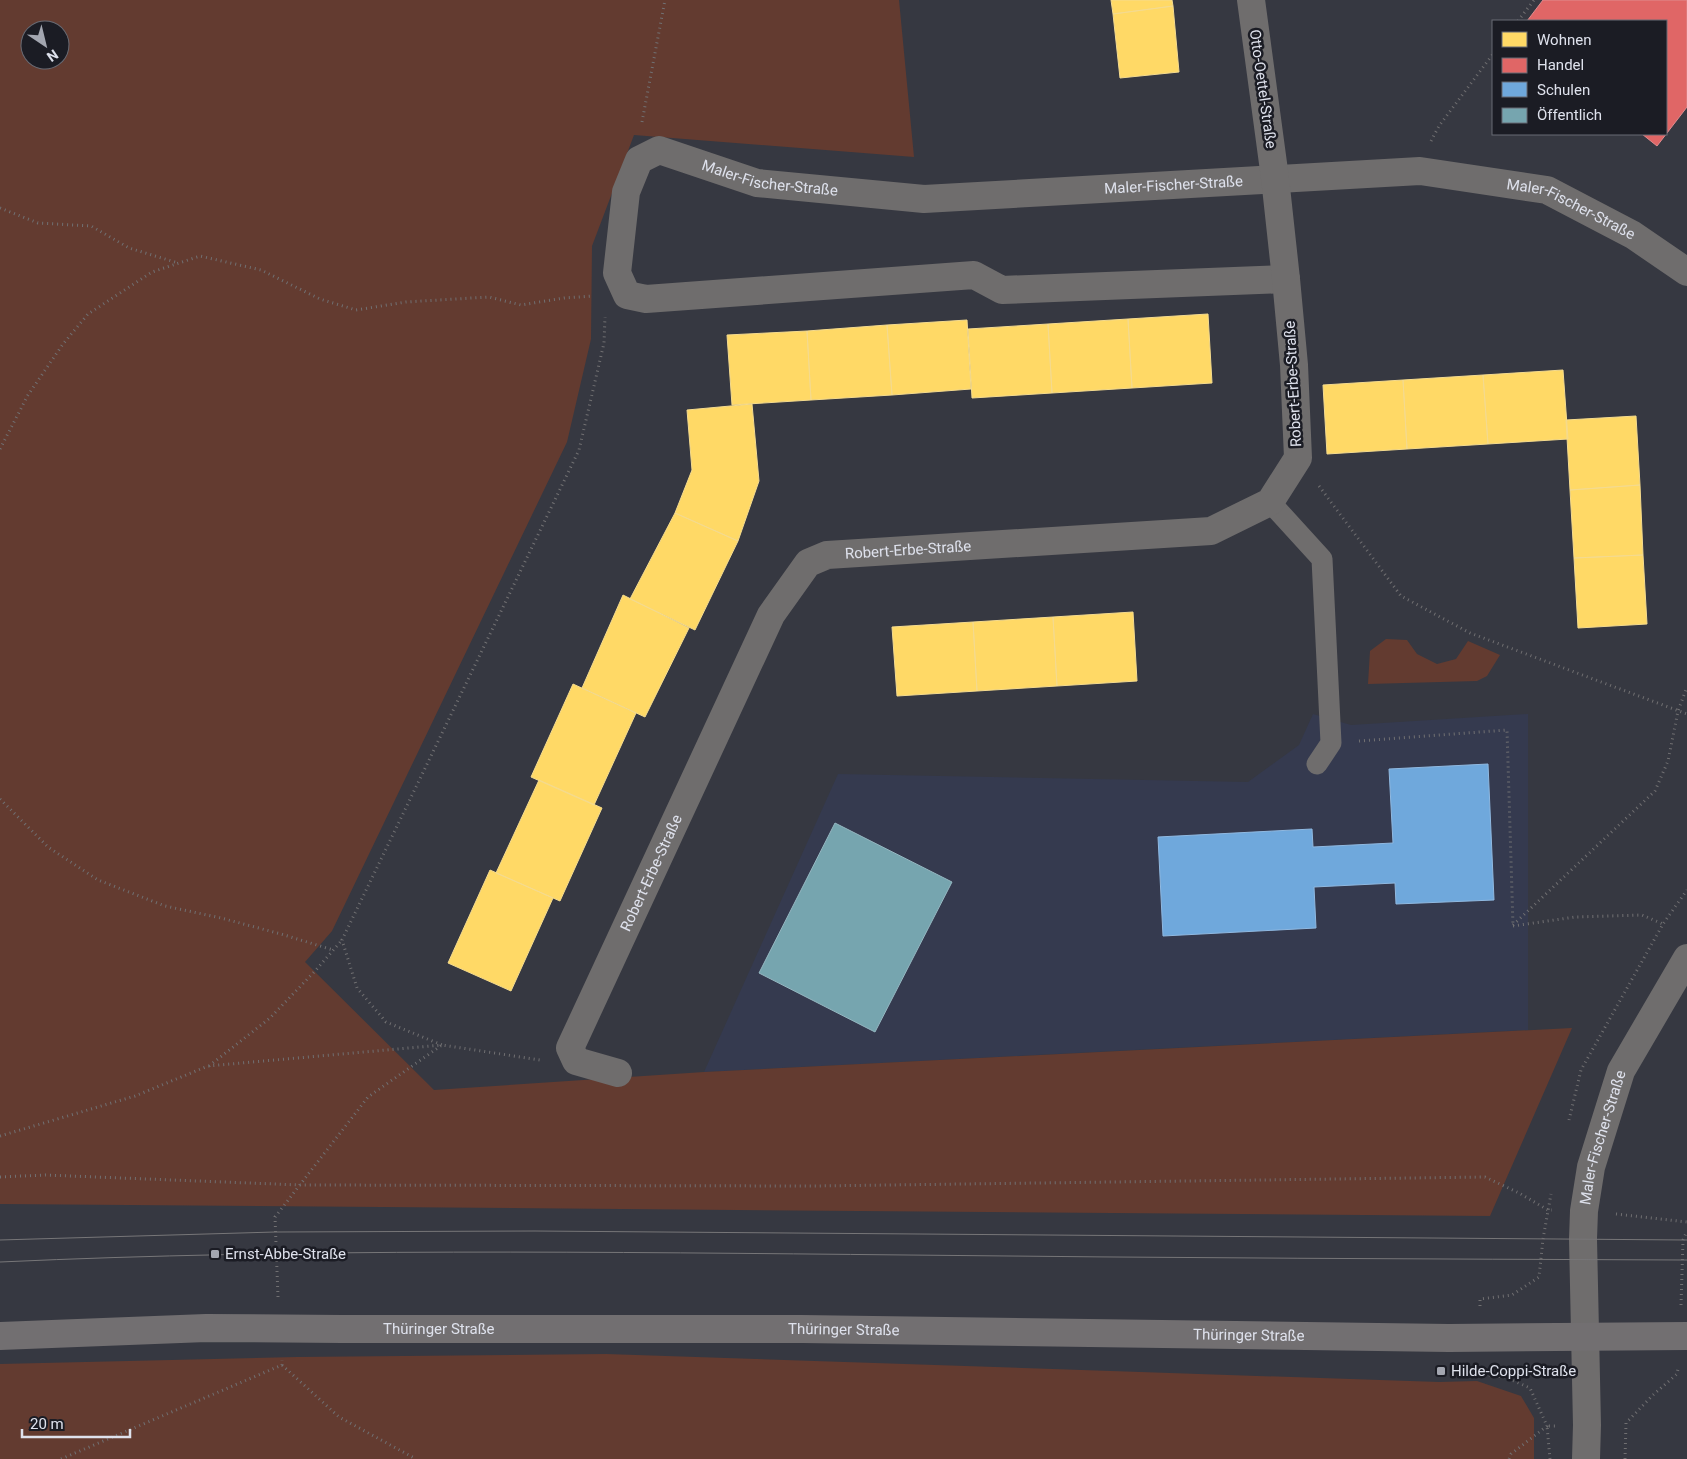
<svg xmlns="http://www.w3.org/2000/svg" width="1687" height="1459" viewBox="0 0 1687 1459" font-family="Roboto,sans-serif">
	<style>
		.built { fill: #353a4f }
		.green { fill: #633b30; fill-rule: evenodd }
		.homes { fill: #ffd966; stroke: #f5db8e }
		.shops { fill: #e06666; stroke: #df8b8e }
		.schools { fill: #6fa8dc; stroke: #90b9e1 }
		.public { fill: #76a5af; stroke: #95b7c1 }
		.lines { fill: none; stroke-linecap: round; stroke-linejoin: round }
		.path { stroke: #717072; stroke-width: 3; stroke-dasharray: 1 4; stroke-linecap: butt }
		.service { stroke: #6f6d6d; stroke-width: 21 }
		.minor { stroke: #6f6d6d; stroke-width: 28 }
		.secondary { stroke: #726f71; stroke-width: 28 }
		.tram { stroke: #777678; stroke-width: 1 }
		.poi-dot { fill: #a3a6b0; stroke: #1b1c24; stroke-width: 2 }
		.labels { text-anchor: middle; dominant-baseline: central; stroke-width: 5; stroke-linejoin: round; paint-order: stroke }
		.street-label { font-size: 15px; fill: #dee1ec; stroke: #1b1c24 }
		.poi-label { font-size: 15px; fill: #dee1ec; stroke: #1b1c24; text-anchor: start }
	</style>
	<rect width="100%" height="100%" fill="#363841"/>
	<path class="built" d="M 1313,714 L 1351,725 L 1528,714 L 1528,1030 L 704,1072 L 838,774 L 1248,782 L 1299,745 Z"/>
	<path class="green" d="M 0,0 L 899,0 L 914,157 L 634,135 L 592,246 L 591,339 L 567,442 L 332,931 L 305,962 L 434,1090 L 704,1072 L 1572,1028 L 1490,1216 L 0,1204 ZM 30,30 L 60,30 L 60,60 L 30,60 Z
		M 1386,639 L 1407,640 L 1417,654 L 1437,664 L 1456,659 L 1468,641 L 1500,655 L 1487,676 L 1477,681 L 1368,684 L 1370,651 Z
		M 606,1354 L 1439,1382 L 1477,1381 L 1521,1396 L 1534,1418 L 1534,1459 L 0,1459 L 0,1364 L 297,1357 Z"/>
	<path class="homes" d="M 1111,0 L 1172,0 L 1173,6 L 1113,14 Z
		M 1173,6 L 1179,72 L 1120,78 L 1113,14 Z
		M 1208,314 L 1212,383 L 1132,388 L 1128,319 Z
		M 1128,319 L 1132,388 L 1052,393 L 1048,324 Z
		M 967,320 L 971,389 L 892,395 L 887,325 Z
		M 1048,324 L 1052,393 L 972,398 L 968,329 Z
		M 887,325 L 892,395 L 811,400 L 807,331 Z
		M 807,331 L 811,400 L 732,405 L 727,335 Z
		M 1563,370 L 1568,439 L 1488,444 L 1483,375 Z
		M 1483,375 L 1488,444 L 1407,449 L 1403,380 Z
		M 1403,380 L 1407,449 L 1327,454 L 1323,385 Z
		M 752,404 L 759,481 L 738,541 L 675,513 L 692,470 L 687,410 Z
		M 1636,416 L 1640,485 L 1570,490 L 1566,420 Z
		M 1640,485 L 1643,555 L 1574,558 L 1570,490 Z
		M 675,513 L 738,541 L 695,630 L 630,599 Z
		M 1643,555 L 1647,624 L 1578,628 L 1574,558 Z
		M 623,595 L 689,628 L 645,717 L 582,688 Z
		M 1133,612 L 1137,681 L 1057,686 L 1053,617 Z
		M 1053,617 L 1057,686 L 977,691 L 973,622 Z
		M 973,622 L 977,691 L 897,696 L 892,627 Z
		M 573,684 L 636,713 L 594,805 L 531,777 Z
		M 539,780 L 602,808 L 560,901 L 496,873 Z
		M 490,870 L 553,898 L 511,991 L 448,963 Z"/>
	<path class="shops" d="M 1543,0 L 1687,0 L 1687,107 L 1657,146 L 1642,134 L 1666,134 L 1666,21 L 1527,21 Z"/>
	<path class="schools" d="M 1488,764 L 1494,900 L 1396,904 L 1395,883 L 1314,887 L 1316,928 L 1163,936 L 1158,837 L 1312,829 L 1313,847 L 1393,843 L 1389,769 Z"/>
	<path class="public" d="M 835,823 L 952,882 L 875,1032 L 759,973 Z"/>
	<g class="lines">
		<path class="path" d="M 1518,21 L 1534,0
			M 642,122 L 665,0
			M 1431,141 L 1439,126 L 1493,54
			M 0,208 L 38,223 L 91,226 L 129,248 L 178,263
			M 0,449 L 28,395 L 63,344 L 88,314 L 152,272 L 200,256 L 261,270 L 320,299 L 356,310 L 406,302 L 489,297 L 521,305 L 564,298 L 593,296
			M 1319,486 L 1401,596 L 1470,633 L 1687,714
			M 1359,741 L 1507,730 L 1513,926
			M 0,799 L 48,847 L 98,880 L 165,906 L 221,918 L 281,934 L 333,950
			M 1513,925 L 1655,791 L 1668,761 L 1678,711 L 1687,687
			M 1513,926 L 1575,917 L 1642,915 L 1663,924
			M 209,1066 L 270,1018 L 316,970 L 342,940
			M 1569,1120 L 1581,1070 L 1663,924 L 1687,890
			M 0,1136 L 135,1096 L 208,1066 L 442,1045 L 386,1022 L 357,988 L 342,940 L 579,450 L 604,343 L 605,317
			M 0,1177 L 45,1175 L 300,1185 L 815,1186 L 1485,1177 L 1519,1193 L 1548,1210 L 1552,1210
			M 1616,1214 L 1687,1222
			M 278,1297 L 275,1217 L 368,1097 L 442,1045 L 540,1060
			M 1681,1305 L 1683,1240 L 1687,1231
			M 1480,1306 L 1480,1299 L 1512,1295 L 1539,1277 L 1543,1239 L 1551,1194
			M 282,1365 L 339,1417 L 416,1459
			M 1478,1370 L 1478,1374 L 1505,1377 L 1530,1388 L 1547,1426 L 1511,1454 L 1509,1459
			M 61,1459 L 282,1365 L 282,1360
			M 1550,1459 L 1547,1426 L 1556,1426
			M 1625,1459 L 1626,1423 L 1653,1395 L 1677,1374 L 1678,1369"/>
		<path class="service" d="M 1270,502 L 1322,559 L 1331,743 L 1317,764"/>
		<g class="minor">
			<path id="s1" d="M 1286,279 L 1002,290 L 974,275 L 646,299 L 627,295 L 617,273 L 626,192 L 639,160 L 659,150 L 757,183 L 924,199 L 1420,171 L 1547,190 L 1633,235 L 1687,272"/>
			<path id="s2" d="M 618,1073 L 576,1061 L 570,1048 L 771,615 L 808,563 L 827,555 L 1211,531 L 1270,502 L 1298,458 L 1294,365 L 1286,279 L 1275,178 L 1251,0"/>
			<path id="s3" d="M 1586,1459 L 1587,1425 L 1583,1239 L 1584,1211 L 1591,1167 L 1621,1071 L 1687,958"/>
		</g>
		<path class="secondary" id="s4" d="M 0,1336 L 206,1328 L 342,1329 L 802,1329 L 1449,1338 L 1687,1336"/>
		<path class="tram" d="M 0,1240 L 275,1232 L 535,1231 L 1687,1240
			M 0,1262 C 302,1248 605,1252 907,1255 C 1167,1258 1427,1259 1687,1260"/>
	</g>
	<g class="poi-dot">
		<rect x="210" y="1249" width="10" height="10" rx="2.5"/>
		<rect x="1436" y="1366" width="10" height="10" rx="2.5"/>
	</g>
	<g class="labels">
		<g class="street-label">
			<text transform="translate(1263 89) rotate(82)">Otto-Oettel-Straße</text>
			<text stroke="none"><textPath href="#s1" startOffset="942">Maler-Fischer-Straße</textPath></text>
			<text stroke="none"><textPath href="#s1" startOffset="1348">Maler-Fischer-Straße</textPath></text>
			<text stroke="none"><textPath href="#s1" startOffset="1752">Maler-Fischer-Straße</textPath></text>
			<text transform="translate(1293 384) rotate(-93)">Robert-Erbe-Straße</text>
			<text stroke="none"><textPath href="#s2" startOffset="701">Robert-Erbe-Straße</textPath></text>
			<text stroke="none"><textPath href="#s2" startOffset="251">Robert-Erbe-Straße</textPath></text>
			<text stroke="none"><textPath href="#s3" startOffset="324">Maler-Fischer-Straße</textPath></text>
			<text stroke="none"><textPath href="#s4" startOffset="439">Thüringer Straße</textPath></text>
			<text stroke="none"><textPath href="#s4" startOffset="844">Thüringer Straße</textPath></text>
			<text stroke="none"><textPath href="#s4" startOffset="1249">Thüringer Straße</textPath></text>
		</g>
		<g class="poi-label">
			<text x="225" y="1254">Ernst-Abbe-Straße</text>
			<text x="1451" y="1371">Hilde-Coppi-Straße</text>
		</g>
	</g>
	<rect x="1492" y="20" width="175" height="115" fill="#1b1c24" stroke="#696b74"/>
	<rect x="1502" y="32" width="25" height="15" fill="#ffd966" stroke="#696b74"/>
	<text x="1537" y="45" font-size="15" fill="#dee1ec">Wohnen</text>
	<rect x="1502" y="58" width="25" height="15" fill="#e06666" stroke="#696b74"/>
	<text x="1537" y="70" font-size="15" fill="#dee1ec">Handel</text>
	<rect x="1502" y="82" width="25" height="15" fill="#6fa8dc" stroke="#696b74"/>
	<text x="1537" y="95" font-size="15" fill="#dee1ec">Schulen</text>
	<rect x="1502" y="108" width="25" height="15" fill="#76a5af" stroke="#696b74"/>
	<text x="1537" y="120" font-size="15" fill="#dee1ec">Öffentlich</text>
	<g transform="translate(45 45) rotate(145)"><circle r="24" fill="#1b1c24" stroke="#696b74"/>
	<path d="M0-4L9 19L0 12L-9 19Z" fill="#a3a6b0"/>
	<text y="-8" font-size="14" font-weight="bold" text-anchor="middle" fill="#dee1ec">N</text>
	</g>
	<path d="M22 1429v8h108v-8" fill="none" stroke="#dee1ec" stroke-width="2.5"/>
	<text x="30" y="1429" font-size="15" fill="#dee1ec" stroke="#1b1c24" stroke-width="4" paint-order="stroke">20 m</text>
</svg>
